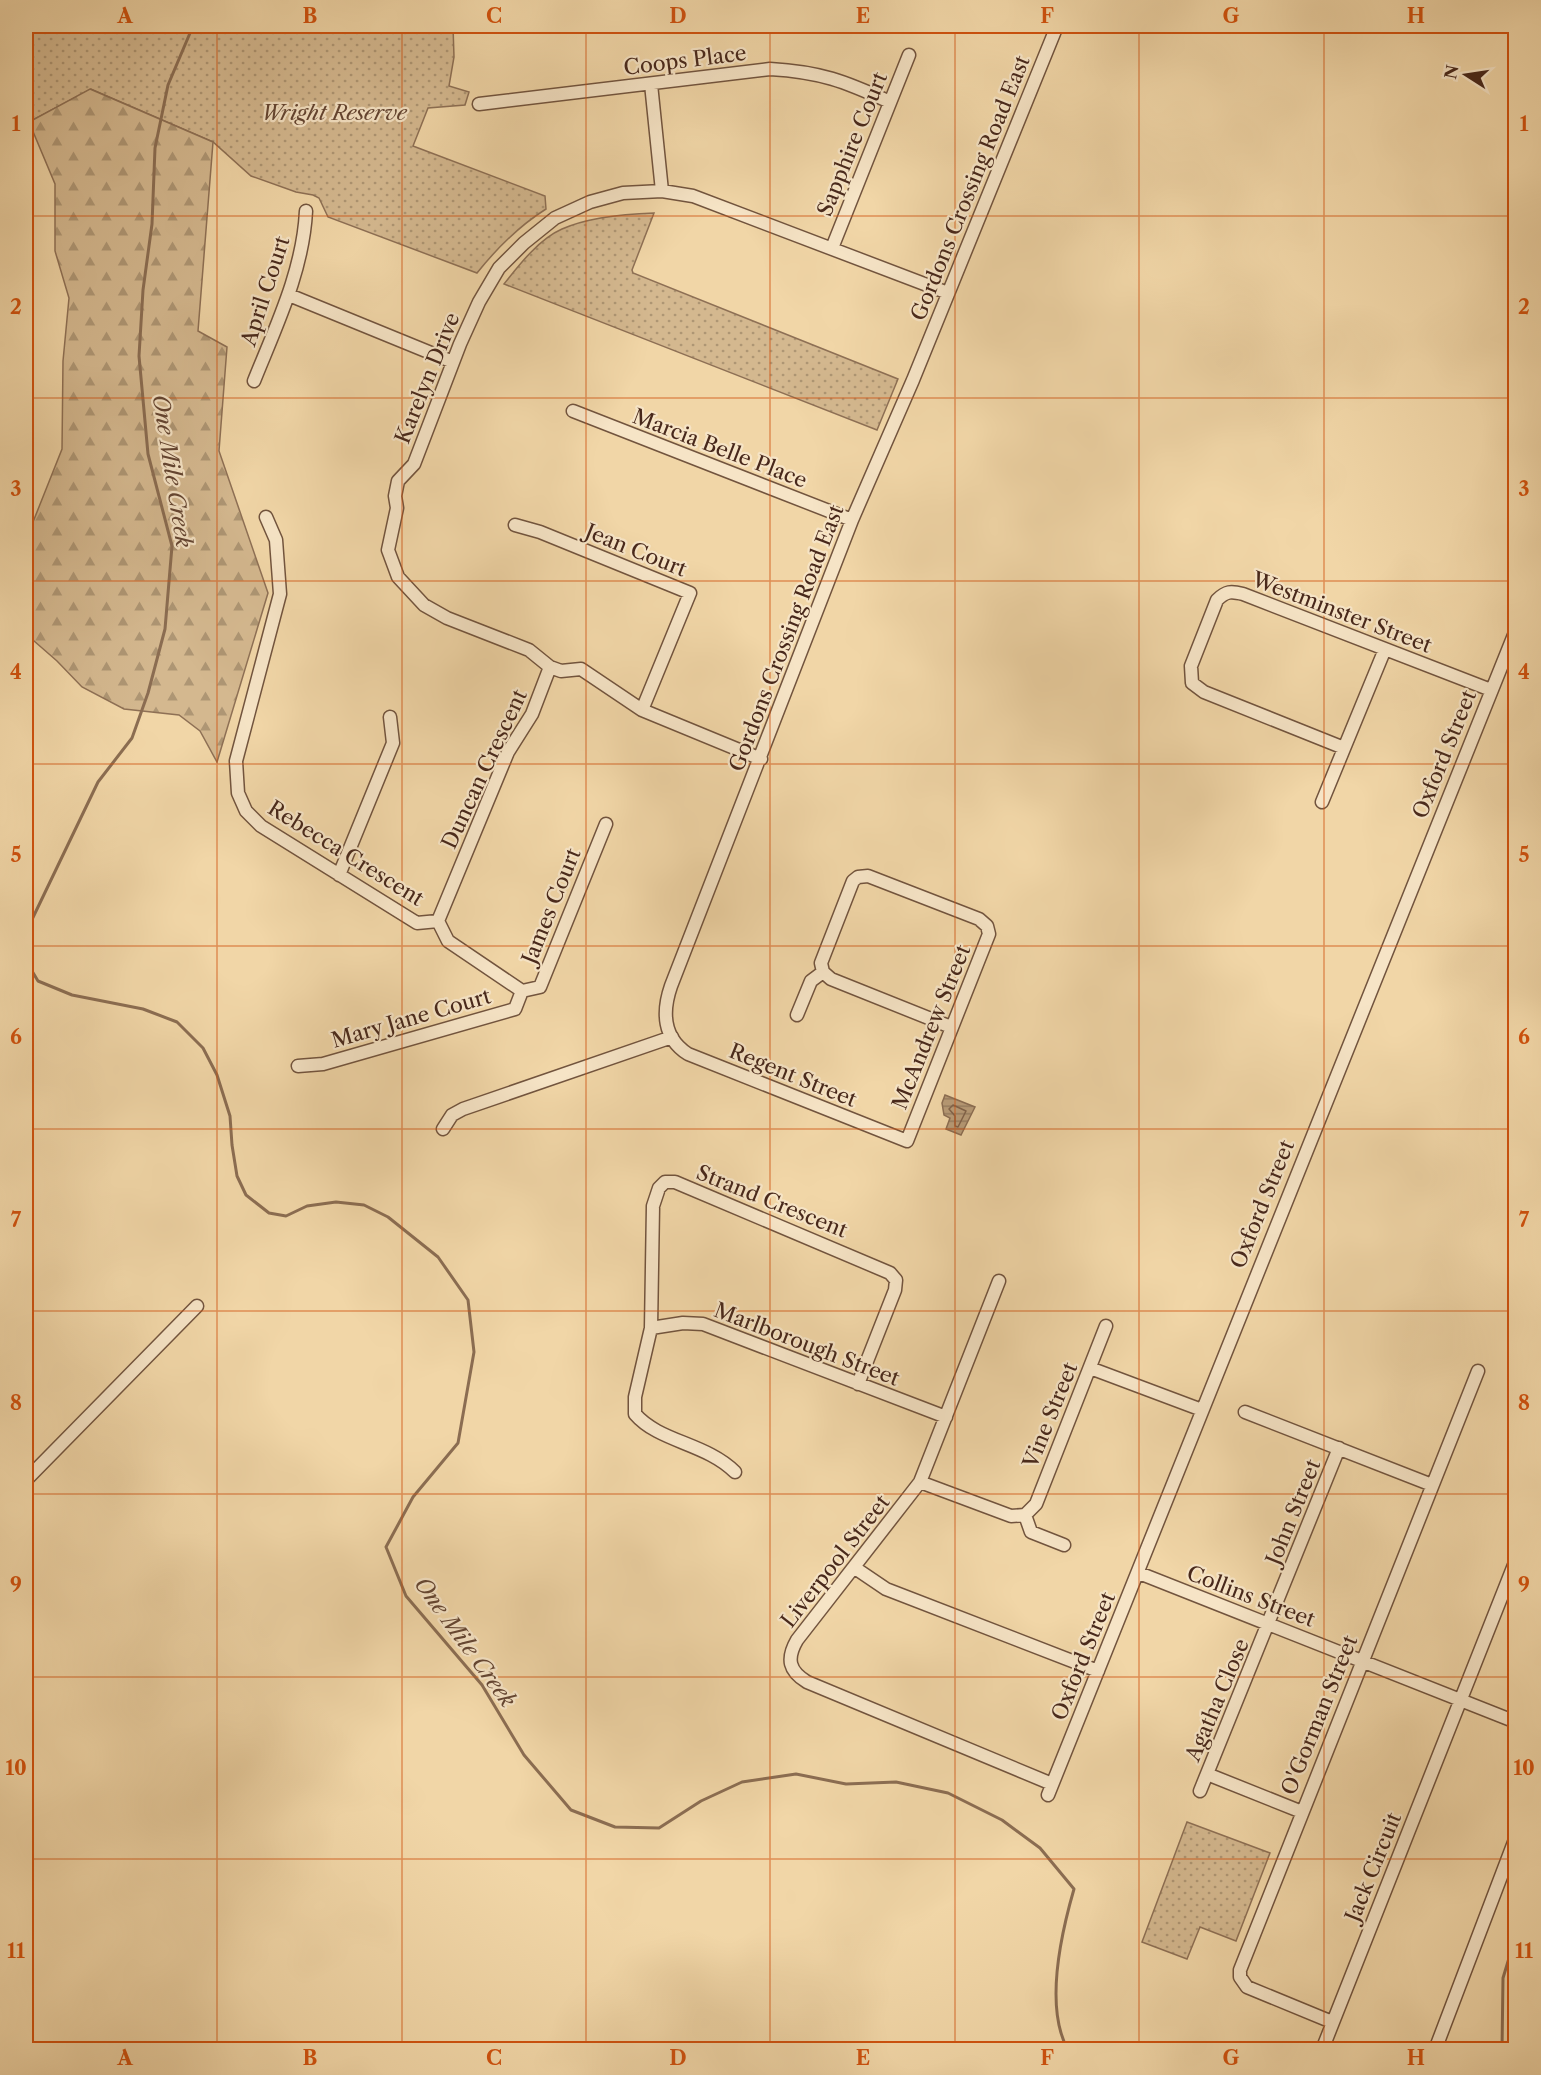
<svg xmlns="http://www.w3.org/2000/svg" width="1541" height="2075" viewBox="0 0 1541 2075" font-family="'Libre Caslon Text',serif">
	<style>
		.grass { fill: url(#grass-dots); stroke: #8e7055; stroke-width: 1.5 }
		.forest { fill: url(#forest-firs); stroke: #8e7055; stroke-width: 1.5 }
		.water { fill: url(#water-rules); stroke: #8b6d52; stroke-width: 1.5 }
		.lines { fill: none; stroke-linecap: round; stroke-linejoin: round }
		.shore { stroke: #806249; stroke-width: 1.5 }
		.stream { stroke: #8b6d52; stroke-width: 3 }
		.minor-casing { stroke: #72543e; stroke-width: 15 }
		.minor { stroke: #f6e4c6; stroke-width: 12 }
		.grid { fill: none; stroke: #d0520e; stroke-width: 1.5; stroke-opacity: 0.55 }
		.labels { text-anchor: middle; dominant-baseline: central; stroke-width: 4.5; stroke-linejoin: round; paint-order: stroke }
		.street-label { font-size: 21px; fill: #48281b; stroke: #f6e4c6 }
		.park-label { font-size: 21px; font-style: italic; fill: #644532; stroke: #f6e4c6 }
		.water-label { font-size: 22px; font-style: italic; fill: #644532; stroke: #f6e4c6 }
		.neatline { fill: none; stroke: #d0520e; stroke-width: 2 }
		.grid-label { font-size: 20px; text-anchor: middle; font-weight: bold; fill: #d0520e }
	</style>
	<defs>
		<pattern id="grass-dots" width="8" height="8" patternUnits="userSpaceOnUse" patternTransform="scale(1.5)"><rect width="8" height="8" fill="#d4b88f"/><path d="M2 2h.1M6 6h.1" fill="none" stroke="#ae9674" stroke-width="1.8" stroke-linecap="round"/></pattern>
		<pattern id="forest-firs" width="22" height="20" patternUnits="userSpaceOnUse" patternTransform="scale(1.5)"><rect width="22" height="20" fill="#d4b88f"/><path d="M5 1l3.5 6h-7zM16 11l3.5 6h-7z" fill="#ae9674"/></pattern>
		<pattern id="water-rules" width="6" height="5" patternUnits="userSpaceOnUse" patternTransform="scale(1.5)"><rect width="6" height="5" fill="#b89b77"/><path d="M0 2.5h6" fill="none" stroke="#987e61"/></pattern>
	</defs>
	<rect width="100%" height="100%" fill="#f1d6a7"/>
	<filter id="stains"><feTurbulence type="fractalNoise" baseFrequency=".00333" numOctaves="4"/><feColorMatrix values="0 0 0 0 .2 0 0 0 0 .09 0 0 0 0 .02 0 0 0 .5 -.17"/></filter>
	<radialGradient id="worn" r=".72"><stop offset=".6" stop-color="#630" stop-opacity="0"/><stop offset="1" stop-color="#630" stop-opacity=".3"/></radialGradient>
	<path class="grass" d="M 26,26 L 453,26 L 454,57 L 449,86 L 469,92 L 465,105 L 428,108 L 413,146 L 545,196 L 546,209 C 519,226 497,248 477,273 L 328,217 L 319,198 L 313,195 L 296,192 L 251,176 L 213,142 L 91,89 L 29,122 L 26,118 Z
		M 654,213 L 632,270 L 633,273 L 898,379 L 877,430 L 504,284 C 519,265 539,239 562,229 C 589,217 625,214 654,213 Z
		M 1187,1822 L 1270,1853 L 1236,1941 L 1200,1927 L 1187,1959 L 1142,1942 Z"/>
	<path class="forest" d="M 90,89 L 213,142 L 198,331 L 227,347 L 219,451 L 268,593 L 217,762 L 200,731 L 179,715 L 124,709 L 82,687 L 57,661 L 26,634 L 26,551 L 33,522 L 62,449 L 63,361 L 69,298 L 55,251 L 55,184 L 29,122 Z"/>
	<path class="water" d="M 945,1095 L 975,1107 L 961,1135 L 946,1129 L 950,1118 L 944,1115 L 942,1103 Z"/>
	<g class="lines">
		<path class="shore" d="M 953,1105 L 966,1111 L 958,1127 L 955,1126 L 955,1116 L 949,1109 Z"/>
		<path class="stream" d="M 26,932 L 98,782 L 132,738 L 148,693 L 165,629 L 172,546 L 148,454 L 139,356 L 143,290 L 152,224 L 155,148 L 168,85 L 193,26
			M 26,961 L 38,981 L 72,995 L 143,1009 L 177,1022 L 203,1048 L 217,1075 L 230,1116 L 232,1145 L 237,1176 L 246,1195 L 269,1213 L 286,1216 L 307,1206 L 336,1202 L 364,1205 L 388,1217 L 438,1257 L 468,1300 L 474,1352 L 458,1443 L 413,1497 L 386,1547 L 406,1596 L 482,1685 L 524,1755 L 571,1810 L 615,1827 L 659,1828 L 701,1801 L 742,1782 L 796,1774 L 846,1784 L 896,1782 L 948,1793 L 1002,1820 L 1040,1848 L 1074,1889 C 1061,1934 1044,2007 1068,2050
			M 1502,2050 L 1503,1978 L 1516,1935"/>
		<defs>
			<path id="minor" d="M 651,84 L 662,191
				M 479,104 L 770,69 C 821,72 844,81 890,102
				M 832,248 L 909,55
				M 289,295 L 453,362
				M 254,381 C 276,326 303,271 306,211
				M 573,411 L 852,520
				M 266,517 L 276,540 L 280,594 L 236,761 L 238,793 L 246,811 L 261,826 L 417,923 L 438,921 L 448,941 L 522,991
				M 515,525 L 540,532 L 690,593 L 642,710
				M 1344,748 L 1204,692 L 1192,683 L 1191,666 L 1217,600 C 1226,591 1231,591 1243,594 L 1491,690
				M 761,759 L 642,710 L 581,669 L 561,671 L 550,667 L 529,650 L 447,618 L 424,605 L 398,577 L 388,550 L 397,508 L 395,496 L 398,481 L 414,464 L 460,344 L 479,302 L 499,268 L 524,243 L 555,218 L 590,202 L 623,193 L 662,191 L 693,196 L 948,293
				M 1322,802 L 1385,649
				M 339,875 L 393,743 L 390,717
				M 438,921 L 508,752 L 532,714 L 550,667
				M 522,991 L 540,987 L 606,824
				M 797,1015 L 811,981 L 823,972
				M 951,1027 L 831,979 L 823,972 L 821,963 L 853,881 L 858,877 L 868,876 L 979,919 L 987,926 L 989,934 L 907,1141 L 688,1054 C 663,1038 662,1012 671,986 L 852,520 L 913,380 L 1057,26
				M 298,1066 L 323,1064 L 515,1009 L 522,991
				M 443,1129 L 452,1115 L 463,1109 L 672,1037
				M 999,1281 L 920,1482 L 797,1640 C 786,1659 789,1671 807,1682 L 1052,1784
				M 651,1328 L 683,1323 L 703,1324 L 946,1417
				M 1090,1368 L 1202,1410
				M 1245,1412 L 1432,1485
				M 735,1472 C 706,1443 659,1442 635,1414 L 635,1397 L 651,1328 L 653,1206 L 659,1188 L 665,1182 L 675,1182 L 890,1273 L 896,1280 L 895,1290 L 858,1384
				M 26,1480 L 197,1306
				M 920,1482 L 1011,1516 L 1025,1515 L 1036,1504 L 1106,1326
				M 1025,1515 L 1031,1532 L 1064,1545
				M 855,1568 L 886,1589 L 1098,1671
				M 1139,1573 L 1516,1722
				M 1207,1774 L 1302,1812
				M 1200,1791 L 1339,1448
				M 1048,1795 L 1516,630
				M 1332,2022 L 1247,1987 L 1240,1977 L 1240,1970 L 1478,1371
				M 1322,2050 L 1516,1560
				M 1435,2050 L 1516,1837"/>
		</defs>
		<use href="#minor" class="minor-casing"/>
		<use href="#minor" class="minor"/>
	</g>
	<path class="grid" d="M 217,26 L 217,2050M 402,26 L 402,2050M 586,26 L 586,2050M 770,26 L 770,2050M 955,26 L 955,2050M 1139,26 L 1139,2050M 1324,26 L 1324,2050M 26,216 L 1516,216M 26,398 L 1516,398M 26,581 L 1516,581M 26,764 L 1516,764M 26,946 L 1516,946M 26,1129 L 1516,1129M 26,1311 L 1516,1311M 26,1494 L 1516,1494M 26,1677 L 1516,1677M 26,1859 L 1516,1859"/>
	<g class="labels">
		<g class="street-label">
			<text transform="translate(685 60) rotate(-7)">Coops Place</text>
			<text transform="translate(852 144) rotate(-68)">Sapphire Court</text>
			<text transform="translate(970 188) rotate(-68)">Gordons Crossing Road East</text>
			<text transform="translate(265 291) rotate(-72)">April Court</text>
			<text transform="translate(427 378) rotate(-68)">Karelyn Drive</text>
			<text transform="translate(720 448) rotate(21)">Marcia Belle Place</text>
			<text transform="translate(636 550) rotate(22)">Jean Court</text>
			<text transform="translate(1342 612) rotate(21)">Westminster Street</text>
			<text transform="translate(786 638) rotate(-69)">Gordons Crossing Road East</text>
			<text transform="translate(1444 754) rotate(-68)">Oxford Street</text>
			<text transform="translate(484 769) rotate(-65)">Duncan Crescent</text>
			<text transform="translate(346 853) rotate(32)">Rebecca Crescent</text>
			<text transform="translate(551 906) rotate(-68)">James Court</text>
			<text transform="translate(411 1018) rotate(-16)">Mary Jane Court</text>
			<text transform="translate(931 1027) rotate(-68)">McAndrew Street</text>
			<text transform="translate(793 1075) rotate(22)">Regent Street</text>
			<text transform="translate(772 1201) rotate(22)">Strand Crescent</text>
			<text transform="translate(1262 1204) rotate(-68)">Oxford Street</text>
			<text transform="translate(807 1344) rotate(21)">Marlborough Street</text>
			<text transform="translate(1050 1415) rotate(-68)">Vine Street</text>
			<text transform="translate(1293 1512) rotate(-68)">John Street</text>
			<text transform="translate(835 1561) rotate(-52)">Liverpool Street</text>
			<text transform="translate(1251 1596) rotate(21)">Collins Street</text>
			<text transform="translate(1083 1656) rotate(-68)">Oxford Street</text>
			<text transform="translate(1217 1700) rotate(-67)">Agatha Close</text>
			<text transform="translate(1319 1715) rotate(-68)">O'Gorman Street</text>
			<text transform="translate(1373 1867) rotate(-68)">Jack Circuit</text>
		</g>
		<g class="park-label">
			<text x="334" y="112">Wright Reserve</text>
		</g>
		<g class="water-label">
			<text transform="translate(172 471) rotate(81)">One Mile Creek</text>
			<text transform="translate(465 1642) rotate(54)">One Mile Creek</text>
		</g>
	</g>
	<rect width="1541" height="2075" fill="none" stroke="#f1d6a7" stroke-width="66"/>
	<g transform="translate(1466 75) rotate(282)" stroke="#f6e4c6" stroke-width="4.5" paint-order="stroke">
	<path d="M0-4.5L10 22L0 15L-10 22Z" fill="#48281b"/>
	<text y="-9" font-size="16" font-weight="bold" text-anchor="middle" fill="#48281b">N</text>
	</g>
	<rect x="33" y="33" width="1475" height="2009" class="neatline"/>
	<g class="grid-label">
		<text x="125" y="23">A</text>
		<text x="310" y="23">B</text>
		<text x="494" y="23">C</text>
		<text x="678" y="23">D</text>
		<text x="863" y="23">E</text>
		<text x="1047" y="23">F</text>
		<text x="1231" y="23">G</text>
		<text x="1416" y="23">H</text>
		<text x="16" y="131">1</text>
		<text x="1524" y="131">1</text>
		<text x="16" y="314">2</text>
		<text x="1524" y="314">2</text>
		<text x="16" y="496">3</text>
		<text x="1524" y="496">3</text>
		<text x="16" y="679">4</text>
		<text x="1524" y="679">4</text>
		<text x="16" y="862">5</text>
		<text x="1524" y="862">5</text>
		<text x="16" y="1044">6</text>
		<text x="1524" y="1044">6</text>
		<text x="16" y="1227">7</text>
		<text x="1524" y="1227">7</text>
		<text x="16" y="1410">8</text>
		<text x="1524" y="1410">8</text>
		<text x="16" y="1592">9</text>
		<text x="1524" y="1592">9</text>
		<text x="16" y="1775">10</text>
		<text x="1524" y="1775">10</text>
		<text x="16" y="1958">11</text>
		<text x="1524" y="1958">11</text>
		<text x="125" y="2065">A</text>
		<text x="310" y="2065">B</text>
		<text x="494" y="2065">C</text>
		<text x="678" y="2065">D</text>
		<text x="863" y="2065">E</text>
		<text x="1047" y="2065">F</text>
		<text x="1231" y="2065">G</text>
		<text x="1416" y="2065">H</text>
	</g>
	<rect width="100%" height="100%" filter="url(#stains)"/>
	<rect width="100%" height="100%" fill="url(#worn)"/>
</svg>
